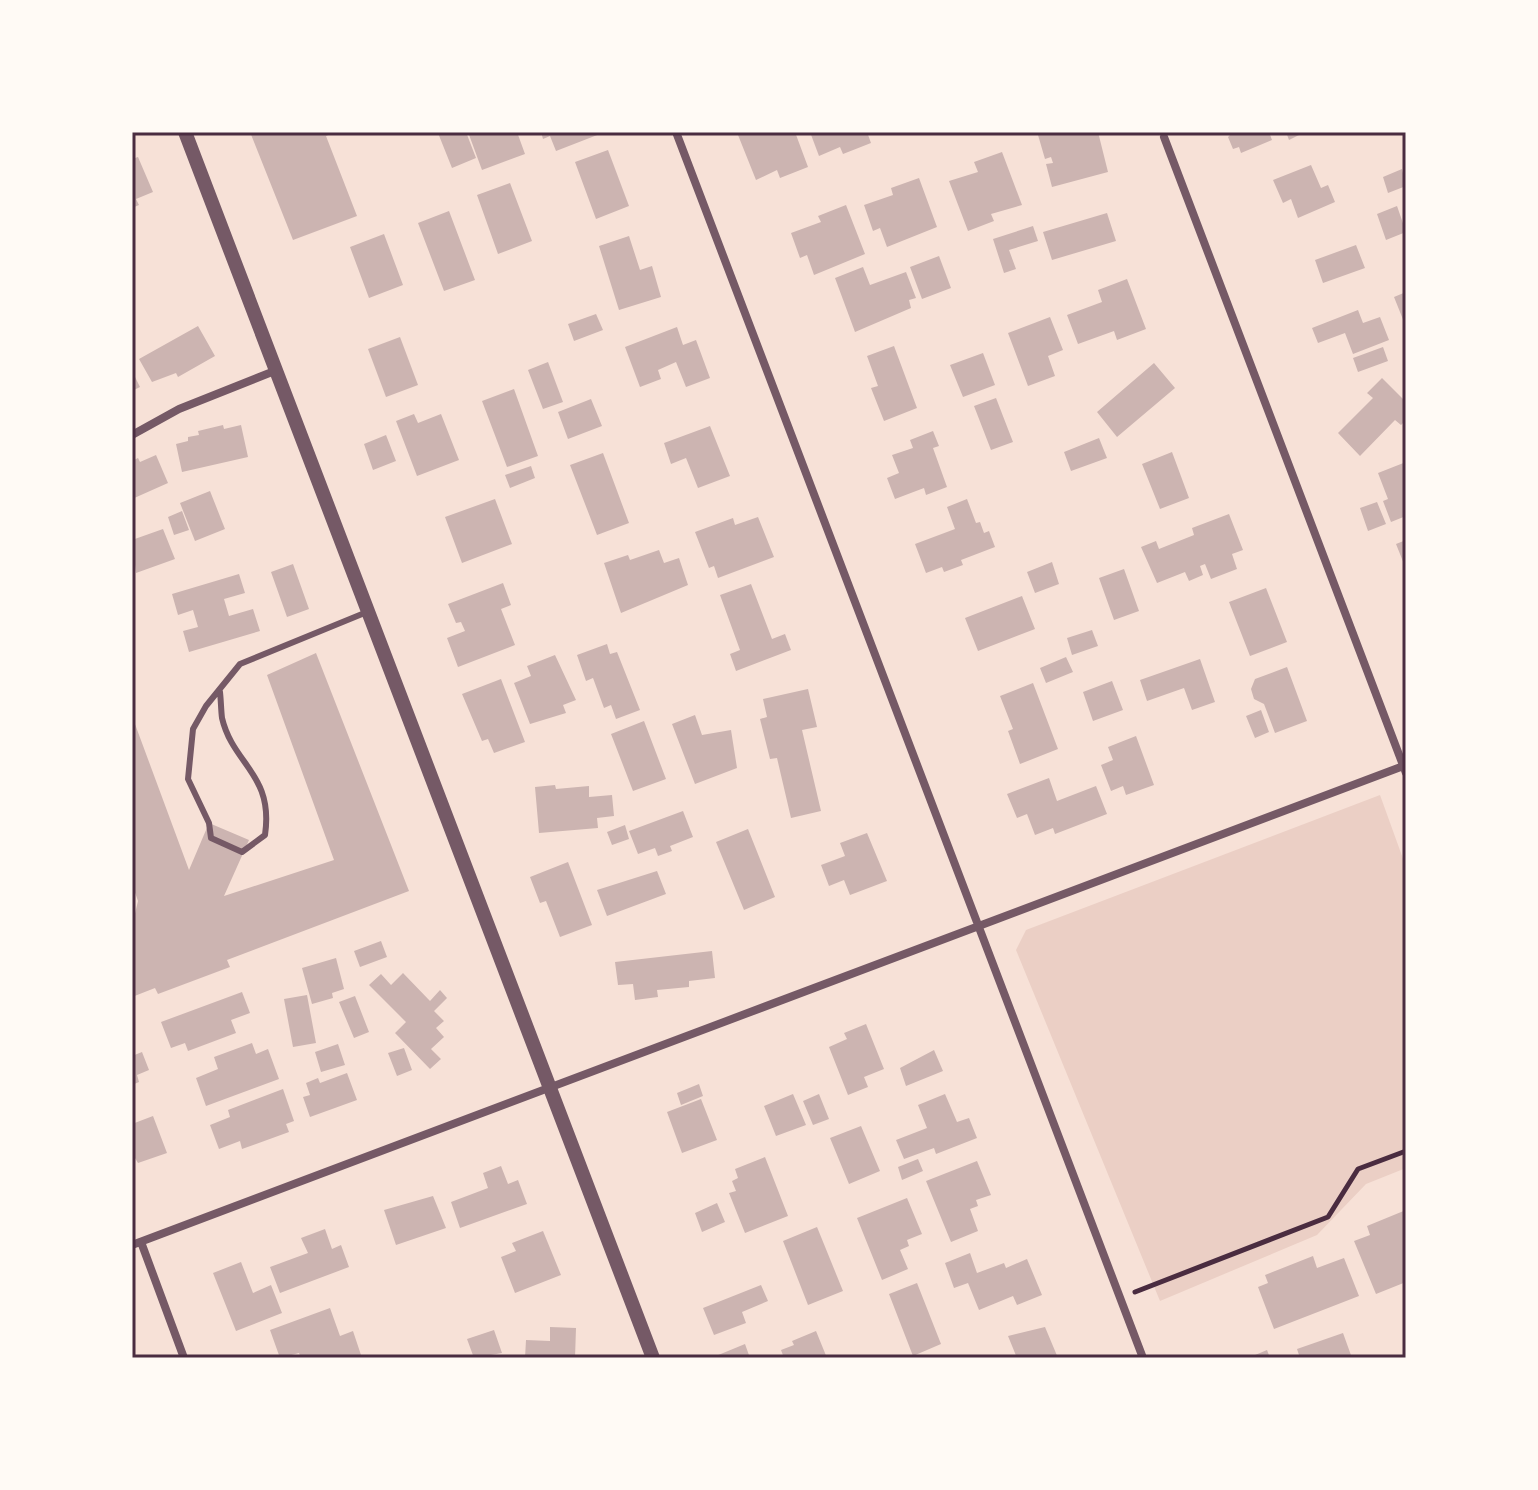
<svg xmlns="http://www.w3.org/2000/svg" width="1538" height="1490" viewBox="0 0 1538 1490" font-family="Inter,sans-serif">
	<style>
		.green { fill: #ebcfc5 }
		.building { fill: #ccb4b1 }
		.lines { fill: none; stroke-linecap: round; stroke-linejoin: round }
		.path { stroke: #4a2c40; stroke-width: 5 }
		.service { stroke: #755966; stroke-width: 6 }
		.minor { stroke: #755966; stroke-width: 8 }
		.tertiary { stroke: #755966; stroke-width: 14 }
		.neatline { fill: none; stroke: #4a2c40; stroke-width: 3 }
	</style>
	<rect width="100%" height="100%" fill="#f7e1d7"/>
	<path class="green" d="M 1380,795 L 1406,867 L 1406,1168 L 1366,1184 L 1317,1235 L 1160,1301 L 1016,950 L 1026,930 Z"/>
	<path class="building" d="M 250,132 L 336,132 L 326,136 L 357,216 L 293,240 Z
		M 466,132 L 476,158 L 452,168 L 438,133 Z
		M 468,132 L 517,132 L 525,154 L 482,170 Z
		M 541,132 L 605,132 L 556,151 L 550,136 L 543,139 Z
		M 747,132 L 795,132 L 808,167 L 780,178 L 777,170 L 756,180 L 738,135 Z
		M 810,132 L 867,132 L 871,143 L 843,154 L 840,147 L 819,156 Z
		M 1049,132 L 1098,132 L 1108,172 L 1052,187 L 1046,164 L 1053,163 L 1051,157 L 1045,159 L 1038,135 Z
		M 1233,132 L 1269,132 L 1272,140 L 1241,153 L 1239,147 L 1233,149 L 1228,137 Z
		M 1286,132 L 1305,132 L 1289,140 Z
		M 608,150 L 629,206 L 596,219 L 575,162 Z
		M 1002,152 L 1022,205 L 991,214 L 994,221 L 968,231 L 949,181 L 978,172 L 974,162 Z
		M 138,157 L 153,192 L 136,199 L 139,205 L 132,208 L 132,159 Z
		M 1311,165 L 1321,188 L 1328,185 L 1335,202 L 1298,218 L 1291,199 L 1283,203 L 1273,180 Z
		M 1402,169 L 1406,186 L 1388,193 L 1383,177 Z
		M 919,178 L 937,227 L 887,247 L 880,228 L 873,231 L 864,205 L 893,195 L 891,188 Z
		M 510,183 L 532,241 L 498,254 L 477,195 Z
		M 846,205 L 865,254 L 814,275 L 807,255 L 800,258 L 791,233 L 821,222 L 818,216 Z
		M 1397,206 L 1406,232 L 1386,240 L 1377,214 Z
		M 449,211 L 475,280 L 444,291 L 418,223 Z
		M 1107,213 L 1116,241 L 1052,260 L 1043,232 Z
		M 1033,226 L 1038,241 L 1009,250 L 1016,269 L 1004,273 L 993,239 Z
		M 384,234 L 403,285 L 369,298 L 350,247 Z
		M 629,236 L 640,270 L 652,266 L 661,297 L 619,310 L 599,246 Z
		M 1356,245 L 1365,268 L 1323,283 L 1315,260 Z
		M 939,256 L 951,288 L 922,299 L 910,267 Z
		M 863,267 L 870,285 L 906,272 L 916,298 L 909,300 L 911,308 L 855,332 L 835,278 Z
		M 1127,279 L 1146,329 L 1117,340 L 1114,331 L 1078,344 L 1067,315 L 1102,302 L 1098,290 Z
		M 1406,292 L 1406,327 L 1394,297 Z
		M 1358,310 L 1363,323 L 1380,317 L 1389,340 L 1353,354 L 1345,333 L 1318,343 L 1312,328 Z
		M 596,314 L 603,330 L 574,341 L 568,324 Z
		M 1050,317 L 1063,350 L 1048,356 L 1055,376 L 1028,386 L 1008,333 Z
		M 198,326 L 215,356 L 178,377 L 176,373 L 152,382 L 139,359 Z
		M 677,327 L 683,345 L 696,340 L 710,378 L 686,387 L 676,362 L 658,370 L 661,379 L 640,387 L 625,347 Z
		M 400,337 L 418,385 L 386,397 L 368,349 Z
		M 894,346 L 917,408 L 884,421 L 871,388 L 878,386 L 867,356 Z
		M 1383,347 L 1388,361 L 1358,372 L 1353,358 Z
		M 983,353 L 995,385 L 963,397 L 950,365 Z
		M 548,362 L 563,402 L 543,409 L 528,370 Z
		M 1154,363 L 1175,388 L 1117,437 L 1097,412 Z
		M 132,371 L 140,387 L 132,391 Z
		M 1382,378 L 1406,402 L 1406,420 L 1401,425 L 1395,420 L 1360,456 L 1338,433 L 1373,398 L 1367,393 Z
		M 514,389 L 538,456 L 507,467 L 482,401 Z
		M 996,398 L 1013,442 L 991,450 L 974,406 Z
		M 591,399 L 602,426 L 568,439 L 558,412 Z
		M 414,414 L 418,423 L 441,414 L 459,460 L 417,476 L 396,421 Z
		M 223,425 L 224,429 L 241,425 L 248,457 L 182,472 L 176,444 L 188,441 L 188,437 L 199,435 L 198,431 Z
		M 710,426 L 730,476 L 698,488 L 686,458 L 671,464 L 664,443 Z
		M 933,431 L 939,446 L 933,448 L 947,487 L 926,495 L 924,488 L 895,499 L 887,478 L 899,473 L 892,455 L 913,448 L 910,440 Z
		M 386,435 L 396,461 L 373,470 L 364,444 Z
		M 1099,438 L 1107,458 L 1071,471 L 1064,452 Z
		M 1172,452 L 1189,498 L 1160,509 L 1142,464 Z
		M 603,453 L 629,523 L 597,535 L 570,465 Z
		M 156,455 L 168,483 L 132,499 L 132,461 L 138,458 L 140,462 Z
		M 1406,462 L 1406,516 L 1391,522 L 1383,501 L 1388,499 L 1378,473 Z
		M 531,466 L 535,478 L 510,488 L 505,475 Z
		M 210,491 L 225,529 L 195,541 L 180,503 Z
		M 495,499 L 512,544 L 462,563 L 445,517 Z
		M 967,499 L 976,523 L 980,522 L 984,533 L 989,531 L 995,547 L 961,560 L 963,565 L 944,572 L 942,567 L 926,573 L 915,544 L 955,529 L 947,507 Z
		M 1377,502 L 1386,524 L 1368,531 L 1360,508 Z
		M 182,511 L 189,530 L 174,535 L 168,517 Z
		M 1229,514 L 1243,550 L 1232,554 L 1237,569 L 1211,579 L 1205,564 L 1200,566 L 1203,575 L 1189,581 L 1185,572 L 1157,583 L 1141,547 L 1156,541 L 1159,549 L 1194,535 L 1192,528 Z
		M 758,517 L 774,557 L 718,578 L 714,566 L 709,568 L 695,532 L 733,518 L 735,525 Z
		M 163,529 L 175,559 L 136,573 L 132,540 Z
		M 1406,540 L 1406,569 L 1396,544 Z
		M 659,550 L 664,563 L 679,558 L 688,585 L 621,613 L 604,563 L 628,555 L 630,560 Z
		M 1052,562 L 1059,584 L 1035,593 L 1027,572 Z
		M 293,564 L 309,609 L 287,617 L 271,572 Z
		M 1124,569 L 1139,611 L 1114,620 L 1099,578 Z
		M 239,574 L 245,593 L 224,599 L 229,616 L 253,609 L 260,631 L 189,652 L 183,631 L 198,627 L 193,610 L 178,615 L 172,594 Z
		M 503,583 L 511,605 L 501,609 L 515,645 L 458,667 L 447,638 L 465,631 L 461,622 L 456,623 L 448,604 Z
		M 751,584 L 772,639 L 785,634 L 791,650 L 736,671 L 730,654 L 740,650 L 720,595 Z
		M 1266,588 L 1287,642 L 1250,656 L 1229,602 Z
		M 1022,596 L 1035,629 L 978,651 L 965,618 Z
		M 1092,630 L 1098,646 L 1072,655 L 1067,638 Z
		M 607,644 L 610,654 L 617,652 L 640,710 L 616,719 L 611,705 L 604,708 L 593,678 L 586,681 L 577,655 Z
		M 316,653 L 409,891 L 227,960 L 230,967 L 158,994 L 155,988 L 132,997 L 132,926 L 138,901 L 132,884 L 132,716 L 189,870 L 209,823 L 249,840 L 224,896 L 334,860 L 267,675 Z
		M 555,655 L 576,700 L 563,705 L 566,713 L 530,724 L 514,683 L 531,676 L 527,666 Z
		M 1066,657 L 1073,672 L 1046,683 L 1040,668 Z
		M 1200,659 L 1215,702 L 1192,710 L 1184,688 L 1147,701 L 1140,680 Z
		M 1287,667 L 1307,721 L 1275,733 L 1264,704 L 1254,699 L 1251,689 L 1255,679 Z
		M 501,679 L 525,742 L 494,753 L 488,739 L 482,741 L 462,694 Z
		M 1112,681 L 1123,710 L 1093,721 L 1083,692 Z
		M 1033,683 L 1058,749 L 1020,764 L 1008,731 L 1013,729 L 1000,696 Z
		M 808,689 L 817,727 L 802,730 L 821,811 L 791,818 L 777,758 L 770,759 L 760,719 L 767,717 L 763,699 Z
		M 1261,710 L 1269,732 L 1255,738 L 1246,716 Z
		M 695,715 L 702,735 L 731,730 L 737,768 L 695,784 L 672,724 Z
		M 644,721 L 666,779 L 633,791 L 611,734 Z
		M 1136,736 L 1154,785 L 1126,795 L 1123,786 L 1111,791 L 1101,765 L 1113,760 L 1108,747 Z
		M 1049,778 L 1057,801 L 1096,786 L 1107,814 L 1055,834 L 1053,828 L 1035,835 L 1027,814 L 1017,818 L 1007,794 Z
		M 555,785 L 556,789 L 589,786 L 589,797 L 612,795 L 614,816 L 597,818 L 598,828 L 539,833 L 535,787 Z
		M 683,811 L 693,837 L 670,846 L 672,851 L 658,856 L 655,848 L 638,854 L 629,831 Z
		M 625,825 L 629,839 L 612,845 L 607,832 Z
		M 748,829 L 775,897 L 744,910 L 716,842 Z
		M 867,833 L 887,881 L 850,895 L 844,880 L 829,886 L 821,865 L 845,856 L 840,843 Z
		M 568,862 L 592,925 L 560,937 L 546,901 L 540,903 L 530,877 Z
		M 657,871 L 666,894 L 607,916 L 597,890 Z
		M 381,941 L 387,957 L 360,967 L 354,951 Z
		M 712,951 L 715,978 L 689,981 L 689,987 L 657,990 L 658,997 L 635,1000 L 633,984 L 618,985 L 615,962 Z
		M 336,958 L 344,989 L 332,993 L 333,998 L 312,1004 L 302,968 Z
		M 403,973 L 430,1001 L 440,990 L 447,998 L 434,1011 L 444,1021 L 436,1028 L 444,1037 L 431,1049 L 441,1059 L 430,1069 L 395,1033 L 406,1022 L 369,985 L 381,974 L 391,985 Z
		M 242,992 L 250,1013 L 231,1020 L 236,1033 L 188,1051 L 185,1043 L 171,1048 L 161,1022 Z
		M 307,995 L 316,1043 L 293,1047 L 284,999 Z
		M 355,996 L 369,1032 L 354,1038 L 339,1002 Z
		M 866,1024 L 884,1069 L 864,1077 L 868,1087 L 848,1095 L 829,1047 L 847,1039 L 844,1033 Z
		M 252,1043 L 256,1054 L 268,1049 L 279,1079 L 206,1106 L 196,1078 L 218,1069 L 214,1057 Z
		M 338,1044 L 345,1065 L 321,1072 L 315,1052 Z
		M 404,1048 L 412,1070 L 397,1076 L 388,1053 Z
		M 934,1050 L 943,1071 L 906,1086 L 900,1068 Z
		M 142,1052 L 149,1070 L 137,1075 L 139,1082 L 132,1085 L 132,1056 Z
		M 347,1073 L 357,1100 L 310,1117 L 303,1097 L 310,1095 L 306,1083 L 318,1078 L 320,1083 Z
		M 699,1084 L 703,1096 L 681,1105 L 677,1093 Z
		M 283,1089 L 294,1121 L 286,1124 L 289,1132 L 242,1149 L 240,1141 L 219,1149 L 210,1125 L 230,1117 L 228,1110 Z
		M 793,1094 L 806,1125 L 776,1136 L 764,1106 Z
		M 819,1094 L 829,1119 L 813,1125 L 803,1101 Z
		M 945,1094 L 957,1122 L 969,1118 L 977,1138 L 936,1154 L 934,1148 L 904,1159 L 896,1140 L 927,1128 L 918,1105 Z
		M 701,1099 L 717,1140 L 682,1153 L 667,1112 Z
		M 153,1116 L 167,1153 L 138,1163 L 132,1153 L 132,1124 Z
		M 861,1126 L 880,1171 L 849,1184 L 830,1138 Z
		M 765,1157 L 788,1216 L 745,1233 L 729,1193 L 736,1191 L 732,1181 L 738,1178 L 735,1169 Z
		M 918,1159 L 923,1171 L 902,1180 L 898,1167 Z
		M 977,1161 L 991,1195 L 976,1200 L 978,1206 L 970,1209 L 978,1231 L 951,1242 L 926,1181 Z
		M 501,1166 L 508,1184 L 518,1180 L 527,1204 L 460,1228 L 451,1202 L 488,1188 L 483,1173 Z
		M 433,1196 L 446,1228 L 396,1245 L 384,1210 Z
		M 907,1198 L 922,1234 L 907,1240 L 909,1246 L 900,1250 L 908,1269 L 882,1280 L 857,1218 Z
		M 717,1203 L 725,1222 L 702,1232 L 695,1213 Z
		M 1406,1210 L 1406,1282 L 1376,1294 L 1354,1241 L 1370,1235 L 1367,1226 Z
		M 817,1227 L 843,1291 L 808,1305 L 783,1241 Z
		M 325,1229 L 332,1249 L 341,1245 L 349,1267 L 280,1293 L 270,1267 L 308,1253 L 301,1238 Z
		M 543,1231 L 561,1275 L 515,1293 L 501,1257 L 516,1251 L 512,1243 Z
		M 970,1253 L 977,1273 L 1004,1263 L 1006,1268 L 1027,1259 L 1042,1295 L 1017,1305 L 1013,1296 L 979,1310 L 968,1283 L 954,1288 L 945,1263 Z
		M 1313,1256 L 1317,1268 L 1344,1258 L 1359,1296 L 1274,1329 L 1258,1287 L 1268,1283 L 1265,1275 Z
		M 241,1262 L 253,1293 L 271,1285 L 282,1313 L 236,1331 L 213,1273 Z
		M 917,1283 L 941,1344 L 913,1356 L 889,1294 Z
		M 761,1285 L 768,1301 L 742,1312 L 746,1323 L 714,1335 L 703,1308 Z
		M 330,1308 L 340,1336 L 353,1331 L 362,1358 L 301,1358 L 299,1353 L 280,1358 L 270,1330 Z
		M 550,1327 L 576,1328 L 575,1358 L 525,1358 L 526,1340 L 550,1341 Z
		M 1045,1327 L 1058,1358 L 1017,1358 L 1008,1336 Z
		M 494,1330 L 502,1353 L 474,1358 L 467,1339 Z
		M 816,1331 L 827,1358 L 784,1358 L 781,1350 L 794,1345 L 792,1341 Z
		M 1343,1333 L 1352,1358 L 1300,1358 L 1297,1349 Z
		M 745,1344 L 750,1358 L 711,1358 Z
		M 1267,1350 L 1270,1358 L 1248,1358 Z"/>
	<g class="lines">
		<path class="path" d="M 1135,1292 L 1328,1217 L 1358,1169 L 1406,1151"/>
		<path class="service" d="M 220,692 C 221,701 221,710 222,718 C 233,765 274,774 265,835 L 242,852 L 211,838 L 209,823 L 188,779 L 193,729 L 206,706 L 240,664 L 367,612"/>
		<path class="minor" d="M 676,132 L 1143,1358
			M 1164,137 L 1406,773
			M 132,435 L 179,409 L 277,370
			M 141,1242 L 184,1358
			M 132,1245 L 1406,765"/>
		<path class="tertiary" d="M 185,132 L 653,1358"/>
	</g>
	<rect width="1538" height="1490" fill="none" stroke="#fffaf5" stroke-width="268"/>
	<rect x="134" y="134" width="1270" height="1222" class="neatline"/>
</svg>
